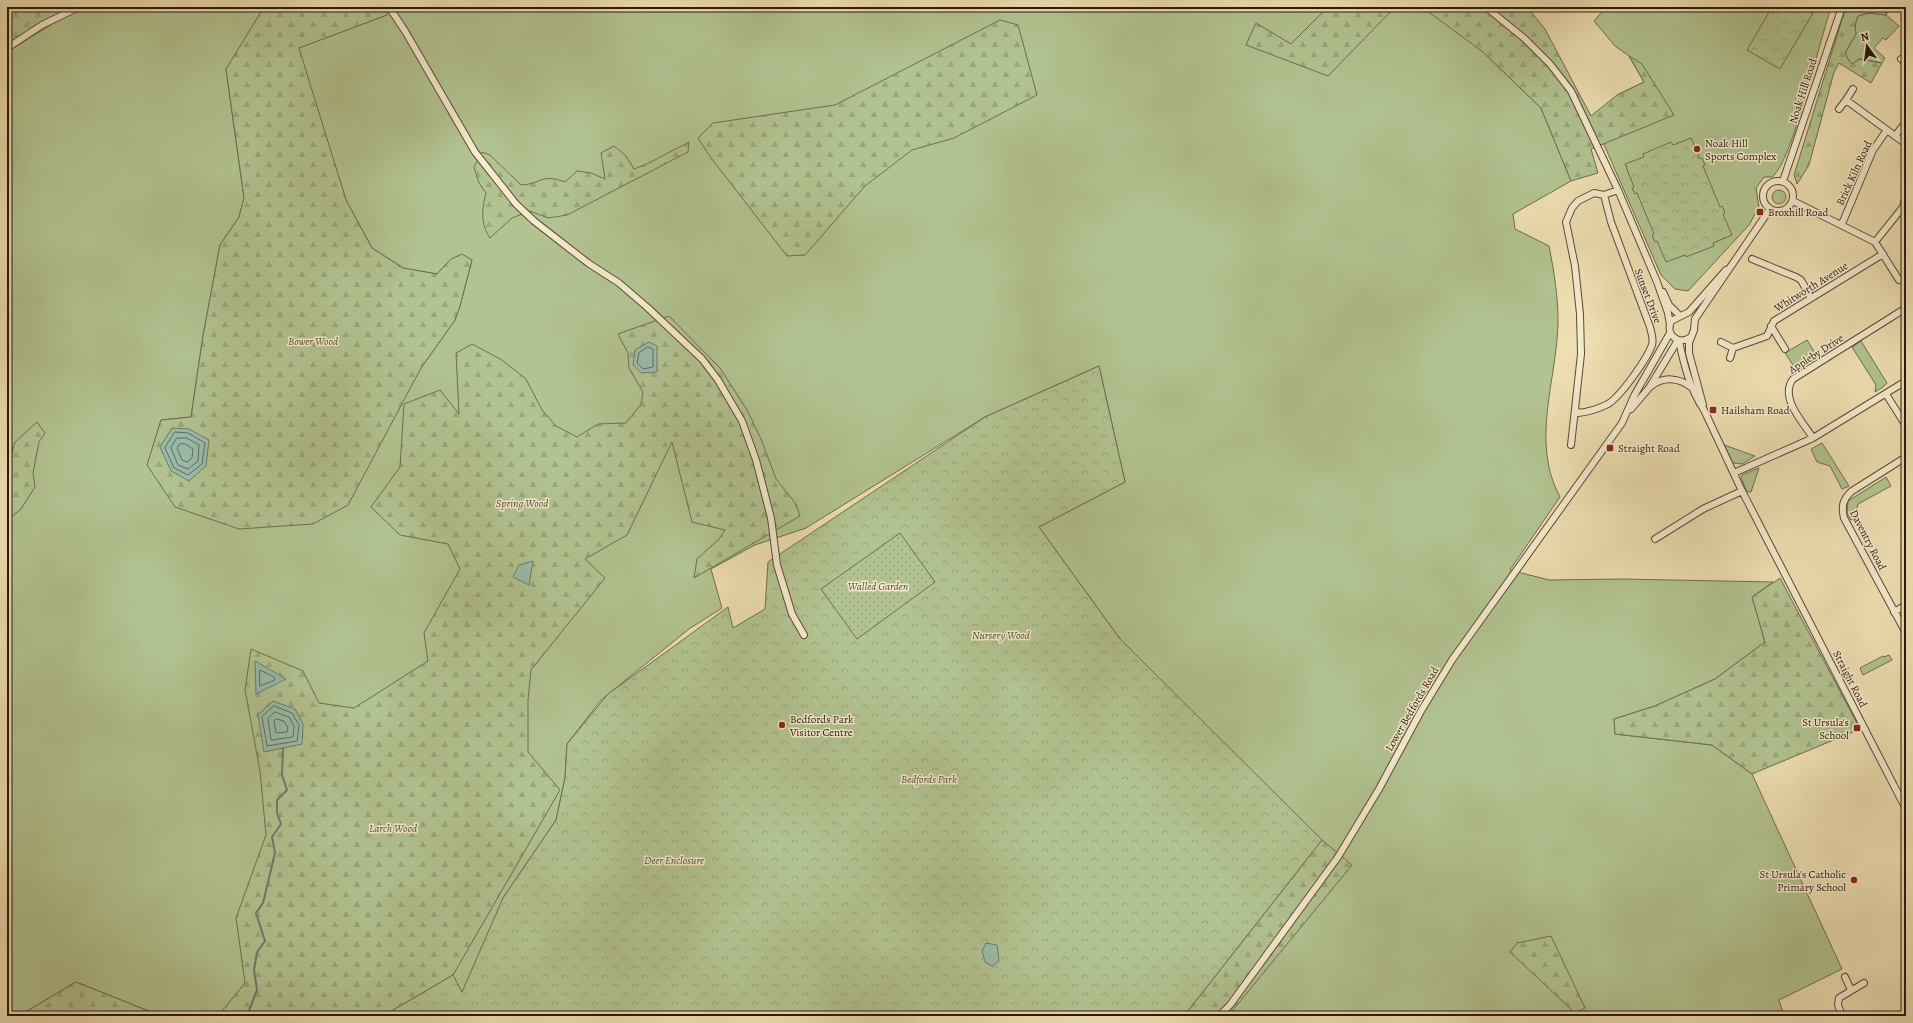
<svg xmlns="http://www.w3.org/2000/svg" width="1913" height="1023" viewBox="0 0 1913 1023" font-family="Alegreya,serif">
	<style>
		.grass { fill: #b2c391; stroke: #6e6e4e }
		.forest { fill: url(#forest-firs); stroke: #6e6e4e }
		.park { fill: url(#park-crowns); stroke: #6e6e4e }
		.garden { fill: url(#garden-dots); stroke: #6e6e4e }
		.water { fill: #99bdac; stroke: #6d7b6c }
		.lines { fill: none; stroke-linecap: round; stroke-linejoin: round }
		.shore { stroke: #626b5c; stroke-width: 1 }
		.stream { stroke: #6d7b6c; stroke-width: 2 }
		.minor-casing { stroke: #5b4a36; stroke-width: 8 }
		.minor { stroke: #f4eacd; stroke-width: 6 }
		.poi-dot { fill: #8f2418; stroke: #f4eacd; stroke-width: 1.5 }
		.labels { text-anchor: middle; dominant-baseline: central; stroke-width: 3; stroke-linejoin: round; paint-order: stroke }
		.street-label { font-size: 11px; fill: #2a190c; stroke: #f4eacd }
		.poi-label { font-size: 11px; fill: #2a190c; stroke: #f4eacd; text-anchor: start }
		.park-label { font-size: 11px; font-style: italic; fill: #534c34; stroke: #f4eacd }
	</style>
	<defs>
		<pattern id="forest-firs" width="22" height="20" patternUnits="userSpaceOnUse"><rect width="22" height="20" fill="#b2c391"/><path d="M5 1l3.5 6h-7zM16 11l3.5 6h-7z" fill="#99a77c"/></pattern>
		<pattern id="park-crowns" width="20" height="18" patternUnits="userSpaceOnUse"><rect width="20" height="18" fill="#b2c391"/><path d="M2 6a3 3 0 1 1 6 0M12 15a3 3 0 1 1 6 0" fill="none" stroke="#99a77c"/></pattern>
		<pattern id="garden-dots" width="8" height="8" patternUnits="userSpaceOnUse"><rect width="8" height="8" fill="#b2c391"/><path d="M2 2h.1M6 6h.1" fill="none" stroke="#99a77c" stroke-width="1.8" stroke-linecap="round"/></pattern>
	</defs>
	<rect width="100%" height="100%" fill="#eedfb2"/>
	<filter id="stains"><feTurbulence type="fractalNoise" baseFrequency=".005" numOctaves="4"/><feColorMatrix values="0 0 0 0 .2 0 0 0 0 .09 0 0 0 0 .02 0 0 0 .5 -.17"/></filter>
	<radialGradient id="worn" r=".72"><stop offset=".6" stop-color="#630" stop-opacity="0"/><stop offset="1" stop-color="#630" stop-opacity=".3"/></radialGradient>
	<path class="grass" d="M 91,7 L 304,7 L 226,69 L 244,198 L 239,217 L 220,245 L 203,336 L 191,417 L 161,420 L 148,464 L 421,368 L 455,320 L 460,306 L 472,260 L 451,259 L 437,274 L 403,268 L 372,248 L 346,200 L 298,48 L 387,15 L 387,7 L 1510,7 L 1483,52 L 1541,108 L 1571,181 L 1513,214 L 1515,229 L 1549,246 C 1554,271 1558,296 1558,322 C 1557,380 1530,442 1560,497 L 1510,570 L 1549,580 L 1623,579 L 1773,582 L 1752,597 L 1765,642 L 1715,679 L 1655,706 L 1614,719 L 1615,734 L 1712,745 L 1752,774 L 1842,969 L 1779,1000 L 1784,1016 L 1219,1016 L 1135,655 L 1120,639 L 1039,527 L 1125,482 L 1099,366 L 985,417 L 806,528 L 755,545 L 711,569 L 722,608 L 689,629 L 601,700 L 567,744 L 565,778 L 556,820 L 503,898 L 497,915 L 623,1016 L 234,1016 L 245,984 L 218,1016 L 161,1016 L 76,982 L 19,1016 L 7,1016 L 7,52 L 65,16 Z
		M 1606,7 L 1831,8 C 1819,41 1793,161 1772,177 L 1764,177 L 1756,188 L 1759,207 L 1749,225 L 1688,291 L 1675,289 L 1661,275 L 1599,133 L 1617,95 L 1644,82 L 1629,56 L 1615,46 L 1594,21 Z
		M 1869,13 L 1886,15 L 1899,26 L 1886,40 L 1883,38 L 1874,48 L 1885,58 L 1882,63 L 1860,59 L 1852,64 L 1849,62 L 1845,53 L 1856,34 L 1855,25 L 1858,16 Z
		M1772 197a7 7 0 1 1 14 0a7 7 0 1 1-14 0Z
		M 1807,340 L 1818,358 L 1797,371 L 1785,353 Z
		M 1861,341 L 1887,383 L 1883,387 L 1875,392 L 1876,385 L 1852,347 Z
		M 1822,443 L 1849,486 L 1842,489 L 1830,466 L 1817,462 L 1811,449 Z
		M 1724,445 L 1755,456 L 1742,464 L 1733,463 Z
		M 1759,468 L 1751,492 L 1747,492 L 1741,478 L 1742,475 Z
		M 1886,477 L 1891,486 L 1858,504 L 1855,518 L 1851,520 L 1847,514 L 1848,501 Z
		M 1889,655 L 1892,660 L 1863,675 L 1860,668 L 1883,656 L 1884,657 Z"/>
	<path class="forest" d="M 19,7 L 73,7 L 7,44 L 7,16 Z
		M 264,7 L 387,7 L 387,15 L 299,48 L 346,200 L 372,248 L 403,268 L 437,274 L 451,259 L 462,254 L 472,260 L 460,306 L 455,320 L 421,368 L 348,505 L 313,524 L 239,529 L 175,507 L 147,465 L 161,420 L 191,417 L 203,336 L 220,245 L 239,217 L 244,198 L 226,69 Z
		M 1328,7 L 1395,7 L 1328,76 L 1246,45 L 1256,23 L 1291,44 Z
		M 1422,7 L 1527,7 L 1545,29 L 1591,116 L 1617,95 L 1644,82 L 1629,56 L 1642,64 L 1674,115 L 1591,149 L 1598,173 L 1571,181 L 1541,108 L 1483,52 Z
		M 1848,7 L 1893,7 L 1886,15 L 1869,13 L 1858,16 L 1855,25 L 1856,34 L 1845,53 L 1849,61 L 1852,64 L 1859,59 L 1882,63 L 1871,83 L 1839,63 L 1834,72 L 1809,165 L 1797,184 L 1794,175 L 1844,13 Z
		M 1000,20 L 1018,25 L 1037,95 L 954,138 L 912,150 L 865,186 L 805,255 L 787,256 L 711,158 L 698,138 L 713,123 L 835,105 Z
		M 689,142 L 688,152 L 567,215 L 548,218 L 530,211 L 512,218 L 490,238 C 480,223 482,209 486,193 L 479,183 L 474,167 L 482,152 L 490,155 L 521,185 C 542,184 541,173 565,182 L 577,171 L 591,173 L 605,179 L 601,153 L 614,146 L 626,156 L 634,169 L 649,163 Z
		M 669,316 L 720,368 L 747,410 L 761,439 L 776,479 L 796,504 L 800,516 L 694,578 L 697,559 L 719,539 L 725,530 L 692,522 L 672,442 L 627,535 L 585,559 L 605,578 L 531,670 L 528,700 L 528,752 L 560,790 L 453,975 L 383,1016 L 218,1016 L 245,983 L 236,918 L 266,835 L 260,771 L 245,690 L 251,649 L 303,671 L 319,703 L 354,708 L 428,661 L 424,633 L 460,569 L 448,544 L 400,535 L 371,507 L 400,467 L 404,404 L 440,390 L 459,414 L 456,353 L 472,344 L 502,360 L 526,379 L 542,410 L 556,426 L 577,437 L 598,424 L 626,423 L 641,404 L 643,392 L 629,368 L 628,353 L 618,334 Z
		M 37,422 L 45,433 L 39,442 L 33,473 L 35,487 L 21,509 L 7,521 L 7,471 L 15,442 Z
		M 1780,578 L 1860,729 L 1752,774 L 1712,745 L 1615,734 L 1614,719 L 1655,706 L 1715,679 L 1765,642 L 1752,597 Z
		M 1322,840 L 1352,865 L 1228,1016 L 1184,1016 Z
		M 1551,936 L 1585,1008 L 1575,1013 L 1510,952 L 1517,943 Z
		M 76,982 L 161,1016 L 19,1016 Z"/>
	<path class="park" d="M 1772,7 L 1802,7 L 1813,13 L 1780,69 L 1747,50 Z
		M 1691,138 L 1700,159 L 1702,158 L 1705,165 L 1703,166 L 1720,207 L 1722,206 L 1725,213 L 1723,214 L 1732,235 L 1713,243 L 1714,246 L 1686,257 L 1685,255 L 1666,262 L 1657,241 L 1655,242 L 1652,235 L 1654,234 L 1637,193 L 1635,194 L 1632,188 L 1634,187 L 1625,164 L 1644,157 L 1643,154 L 1671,142 L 1673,145 Z
		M 1099,366 L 1125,482 L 1039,527 L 1120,639 L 1322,840 L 1184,1016 L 383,1016 L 453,975 L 462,992 L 503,898 L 556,820 L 565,778 L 567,744 L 608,694 L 728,607 L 733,628 L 765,609 L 768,562 L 985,417 Z"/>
	<path class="garden" d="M 900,533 L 935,582 L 857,639 L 821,589 Z"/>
	<path class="water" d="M 649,342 L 657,346 L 657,372 L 641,373 L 633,365 L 635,350 Z
		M 172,428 L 189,429 L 209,440 L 206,466 L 189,481 L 171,471 L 160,447 Z
		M 533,561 L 529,585 L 513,577 L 519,565 Z
		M 255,661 L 286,679 L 256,694 Z
		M 273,701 L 295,709 L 303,724 L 302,744 L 264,752 L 258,715 Z
		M 986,943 L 997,945 L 999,961 L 992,966 L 985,962 L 982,951 Z"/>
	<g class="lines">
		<path class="shore" d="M 648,347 L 653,349 L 653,367 L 643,369 L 637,363 L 639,353 Z
			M 175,432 L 188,433 L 205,443 L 202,464 L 188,475 L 174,468 L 165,448 Z
			M 177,438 L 187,438 L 199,445 L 198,461 L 188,469 L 178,465 L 171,448 Z
			M 185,444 L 193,449 L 192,458 L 187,462 L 182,460 L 177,448 L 180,444 Z
			M 260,670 L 274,677 L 275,680 L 260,686 Z
			M 274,706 L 292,713 L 299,725 L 297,741 L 267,746 L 262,717 Z
			M 275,712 L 289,717 L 294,726 L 293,737 L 271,740 L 268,719 Z
			M 277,719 L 284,721 L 288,728 L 287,732 L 276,733 L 274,721 Z"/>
		<path class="stream" d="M 7,999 L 10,1007
			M 247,1016 L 257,990 L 254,970 L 257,952 L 265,941 L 256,913 L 263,903 L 275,853 L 272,837 L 281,824 L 277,813 L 277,800 L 287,790 L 282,775 L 283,748"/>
		<defs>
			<path id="minor" d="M 389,7 L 405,31 L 475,152 L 516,204 L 534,221 L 588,263 L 619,283 L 648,308 L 702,359 L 718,380 L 742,421 L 756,460 L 771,518 L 777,565 L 792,614 L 804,635
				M 1486,7 L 1525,39 L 1550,64 L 1571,91 L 1618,190 L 1657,282 L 1668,313 L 1670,325
				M 7,48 L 42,25 L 79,7
				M 1901,59 L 1906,63
				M 1846,100 L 1853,89
				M 1839,109 L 1846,100 L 1906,144
				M 1895,136 L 1906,122
				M1763 196a15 15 0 1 1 30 0a15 15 0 1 1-30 0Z
				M 1783,181 L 1842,7
				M 1604,195 L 1611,222 L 1650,327 C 1651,332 1654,339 1652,345 C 1647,359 1621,396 1608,404 C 1598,409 1589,412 1578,413 L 1575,409 L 1581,354 L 1580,314 L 1575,266 L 1566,222 L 1572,208 L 1578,201 L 1594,193 L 1604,195 L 1618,190
				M 1793,201 L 1875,242 L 1899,280
				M 1842,224 L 1873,150 L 1887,130
				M 1875,242 L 1903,207 L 1906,194
				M 1752,259 L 1796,277 L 1801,280 L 1811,298
				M 1663,292 L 1669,305 L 1680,316
				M 1771,326 L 1785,349
				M 1691,337 C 1679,346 1665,335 1671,321 L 1689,312 L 1726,270
				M 1679,341 C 1684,365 1690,389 1704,410 L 1742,491 L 1906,809
				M 1721,342 L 1733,348 L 1767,336 L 1774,321 L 1883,254
				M 1730,358 L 1733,348
				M 1651,386 C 1664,376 1679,378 1691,387
				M 1886,394 L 1906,426
				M 1703,405 L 1689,353 L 1689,343 L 1694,330 L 1695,319 L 1770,209
				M 1631,409 L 1649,388 L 1678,340
				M 1813,438 C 1803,422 1779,398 1793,379 L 1906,308
				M 1571,445 L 1575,409
				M 1906,457 L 1852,491 C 1843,499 1841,506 1844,518 L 1906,633
				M 1734,473 L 1813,438 L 1906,381
				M 1655,539 L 1703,509 L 1742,491
				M 1894,612 L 1906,605
				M 1845,977 L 1851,990
				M 1219,1016 L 1230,1005 L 1338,857 L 1379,789 L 1421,711 L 1452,660 L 1622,423 L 1634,396 L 1670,333
				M 1842,1016 L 1838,1005 L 1839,998 L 1864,983"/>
		</defs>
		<use href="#minor" class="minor-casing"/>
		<use href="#minor" class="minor"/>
	</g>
	<g class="poi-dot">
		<circle cx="1697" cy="149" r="4"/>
		<rect x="1756" y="208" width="8" height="8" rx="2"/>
		<rect x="1709" y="406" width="8" height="8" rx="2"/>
		<rect x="1606" y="444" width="8" height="8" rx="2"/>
		<circle cx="782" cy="725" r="4"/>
		<rect x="1853" y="724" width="8" height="8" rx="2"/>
		<circle cx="1854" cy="880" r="4"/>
	</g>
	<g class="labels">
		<g class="street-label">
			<text transform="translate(1803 91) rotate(-72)">Noak Hill Road</text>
			<text transform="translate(1854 173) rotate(-65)">Brick Kiln Road</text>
			<text transform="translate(1811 287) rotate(-32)">Whitworth Avenue</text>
			<text transform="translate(1648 296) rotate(69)">Sunset Drive</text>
			<text transform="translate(1816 354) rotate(-33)">Appleby Drive</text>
			<text transform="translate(1868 540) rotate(63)">Daventry Road</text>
			<text transform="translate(1850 679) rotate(63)">Straight Road</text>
			<text transform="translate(1412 709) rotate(-60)">Lower Bedfords Road</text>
		</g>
		<g class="poi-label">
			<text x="1705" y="143">Noak Hill<tspan x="1705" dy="13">Sports Complex</tspan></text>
			<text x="1768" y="212">Broxhill Road</text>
			<text x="1721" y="410">Hailsham Road</text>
			<text x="1618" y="448">Straight Road</text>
			<text x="790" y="719">Bedfords Park<tspan x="790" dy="13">Visitor Centre</tspan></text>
			<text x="1849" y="722" text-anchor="end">St Ursula's<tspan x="1849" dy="13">School</tspan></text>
			<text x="1846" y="874" text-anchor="end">St Ursula's Catholic<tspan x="1846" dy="13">Primary School</tspan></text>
		</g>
		<g class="park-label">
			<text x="313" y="341">Bower Wood</text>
			<text x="522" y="503">Spring Wood</text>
			<text x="878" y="586">Walled Garden</text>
			<text x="1001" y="635">Nursery Wood</text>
			<text x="929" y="779">Bedfords Park</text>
			<text x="393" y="828">Larch Wood</text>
			<text x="674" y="860">Deer Enclosure</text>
		</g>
	</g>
	<rect width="1913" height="1023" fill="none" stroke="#eedfb2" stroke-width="24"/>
	<rect x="8" y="8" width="1897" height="1007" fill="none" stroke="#2a190c" stroke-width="2"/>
	<rect x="12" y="12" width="1889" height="999" fill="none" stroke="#2a190c"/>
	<g transform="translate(1867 46) rotate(346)" stroke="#f4eacd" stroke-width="3" paint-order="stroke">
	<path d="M0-3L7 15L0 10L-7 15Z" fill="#2a190c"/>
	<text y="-6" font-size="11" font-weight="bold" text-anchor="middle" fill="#2a190c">N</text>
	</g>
	<rect width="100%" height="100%" filter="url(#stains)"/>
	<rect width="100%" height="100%" fill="url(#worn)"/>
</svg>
